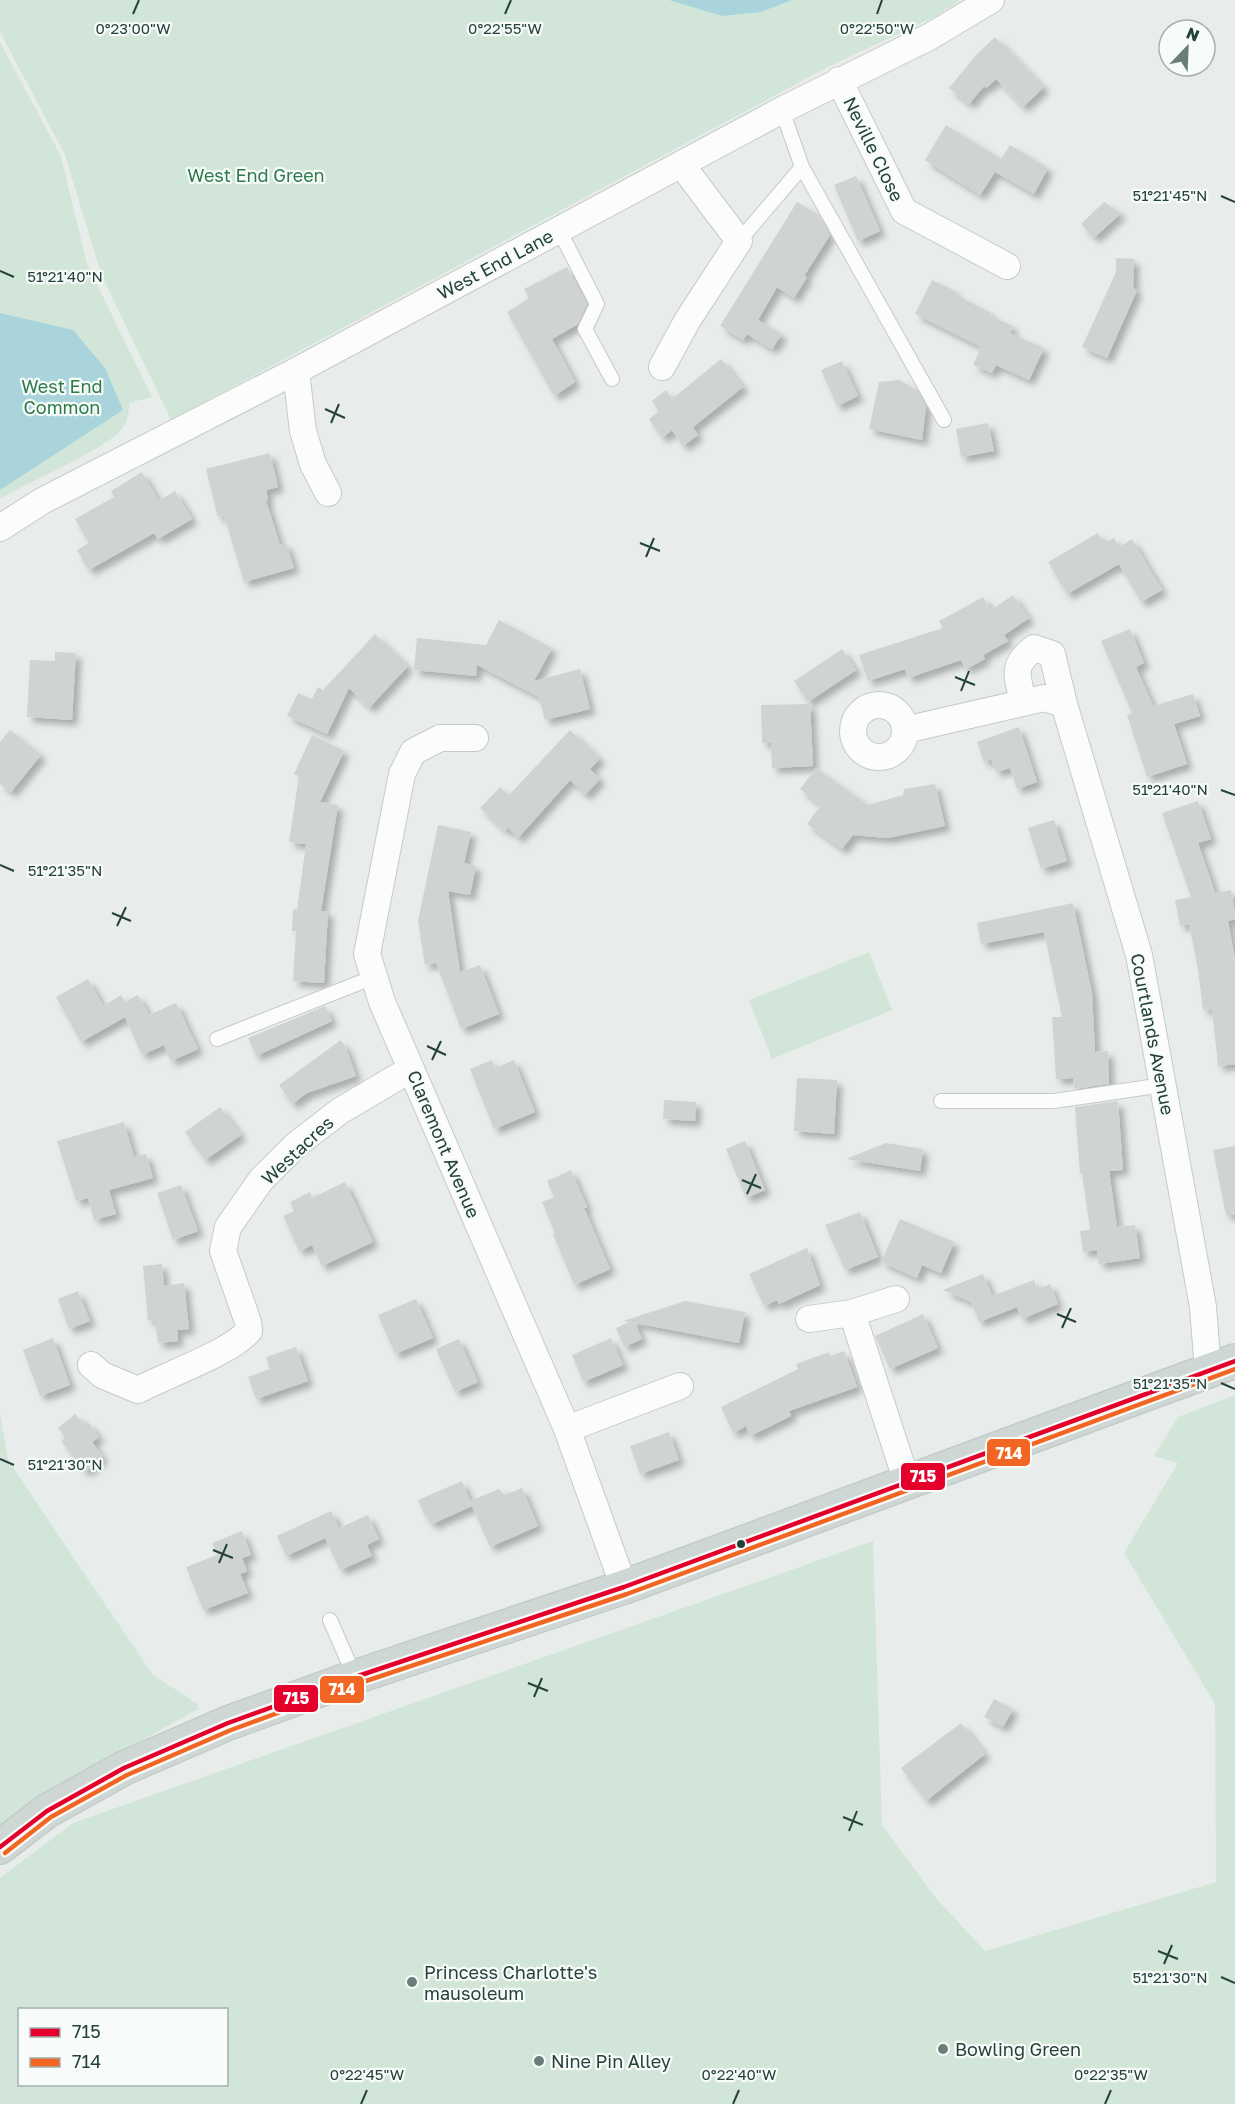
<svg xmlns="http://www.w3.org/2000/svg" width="1235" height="2104" viewBox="0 0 1235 2104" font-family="'Golos Text',sans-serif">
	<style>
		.green { fill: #d1e6d8; fill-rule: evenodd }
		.water { fill: #a9d4db }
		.building { fill: #cfd4d2; filter: url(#shadow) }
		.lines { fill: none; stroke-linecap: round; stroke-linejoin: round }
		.service-casing { stroke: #c5cac8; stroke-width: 16 }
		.minor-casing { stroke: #c5cac8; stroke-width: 28 }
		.primary-casing { stroke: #c3ccc9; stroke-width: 36 }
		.service { stroke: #fcfcfc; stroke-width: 14 }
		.minor { stroke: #fcfcfc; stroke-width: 26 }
		.primary { stroke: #cfd7d5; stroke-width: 33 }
		.bus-1-casing { stroke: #f7fbf9; stroke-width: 9 }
		.bus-2-casing { stroke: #f7fbf9; stroke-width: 9 }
		.bus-1 { stroke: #e4002b; stroke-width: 4.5 }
		.bus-2 { stroke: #f26522; stroke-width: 4.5 }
		.ticks { fill: none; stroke: #24423a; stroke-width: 2 }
		.bus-dot { fill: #24423a; stroke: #f7fbf9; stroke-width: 2 }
		.poi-dot { fill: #697e78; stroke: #f7fbf9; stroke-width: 2 }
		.labels { text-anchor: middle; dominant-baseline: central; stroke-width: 4.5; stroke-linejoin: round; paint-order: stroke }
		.street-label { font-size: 18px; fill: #24423a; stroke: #f7fbf9 }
		.park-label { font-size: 18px; fill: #2d7a4b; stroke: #f7fbf9 }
		.poi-label { font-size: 18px; fill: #24423a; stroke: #f7fbf9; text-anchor: start }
		.ticks-label { font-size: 15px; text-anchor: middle; fill: #24423a; stroke: #f7fbf9; stroke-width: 4.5; stroke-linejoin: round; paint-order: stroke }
		.line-badge { stroke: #f7fbf9; stroke-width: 2 }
		.badge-label { font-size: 16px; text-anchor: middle; font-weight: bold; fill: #fff }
	</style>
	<defs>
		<filter id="shadow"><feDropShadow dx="5.5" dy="5.5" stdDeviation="3" flood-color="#0004"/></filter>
	</defs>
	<rect width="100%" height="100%" fill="#e8edeb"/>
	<path class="green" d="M 0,0 L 960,0 L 936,16 L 826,68 L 171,420 L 101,274 L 65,155 L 0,32 Z
		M 0,42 L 61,156 L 87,264 L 152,397 L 129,403 C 129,411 128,419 124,426 C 110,449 27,482 0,499 Z
		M 869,952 L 892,1010 L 772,1059 L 749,1000 Z
		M 1235,1395 L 1235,2104 L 0,2104 L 0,1878 L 73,1823 L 873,1541 L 882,1825 L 935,1897 L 985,1951 L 1216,1882 L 1215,1704 L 1124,1553 L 1178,1463 L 1154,1456 L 1178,1417 ZM 20,2010 L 226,2010 L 226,2084 L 20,2084 Z
		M 0,1414 L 8,1460 L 152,1674 L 199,1705 L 196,1708 L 200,1708 L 137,1743 L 0,1830 Z"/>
	<path class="water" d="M 669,0 L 792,0 L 761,12 L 722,16 Z
		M 0,313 L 73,330 L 105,368 L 123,410 L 0,490 Z"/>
	<path class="building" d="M 995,37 L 1044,87 L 1023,107 L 996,79 L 986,88 L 984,86 L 969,104 L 949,88 L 977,54 Z
		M 946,125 L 1001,159 L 1010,145 L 1048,168 L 1034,194 L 995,172 L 980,195 L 925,160 Z
		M 856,176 L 880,231 L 858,241 L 834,185 Z
		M 797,202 L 819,215 L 830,235 L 804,276 L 807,277 L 794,298 L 777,287 L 758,320 L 782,334 L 772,349 L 747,334 L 743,340 L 720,326 Z
		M 1104,202 L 1121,213 L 1094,238 L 1081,224 Z
		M 1116,258 L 1134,259 L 1133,288 L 1137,290 L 1107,358 L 1082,347 L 1116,272 Z
		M 567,267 L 587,304 L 578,324 L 552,339 L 575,382 L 554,396 L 507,312 L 529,298 L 524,289 Z
		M 932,280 L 955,291 L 954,294 L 991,313 L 990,316 L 1013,326 L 1010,333 L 1044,348 L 1029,380 L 996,365 L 992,373 L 973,365 L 981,347 L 915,314 Z
		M 721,359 L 743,387 L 693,427 L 698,435 L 683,446 L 672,430 L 662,438 L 649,419 L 659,411 L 652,401 L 666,390 L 672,399 Z
		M 842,361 L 858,396 L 837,406 L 821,370 Z
		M 899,380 L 917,390 L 926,407 L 922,440 L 869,429 L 879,382 Z
		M 988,423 L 994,451 L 961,457 L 956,429 Z
		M 270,453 L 278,487 L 266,490 L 268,500 L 266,501 L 280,545 L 286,543 L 294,568 L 244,582 L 224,515 L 218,517 L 206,469 Z
		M 142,472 L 159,501 L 175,491 L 192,519 L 158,539 L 154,533 L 89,570 L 77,550 L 89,543 L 75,519 L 114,497 L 111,491 Z
		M 1098,533 L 1104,543 L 1114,538 L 1119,547 L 1132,539 L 1162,590 L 1141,602 L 1119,564 L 1067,594 L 1048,562 Z
		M 1013,595 L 1029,618 L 1004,635 L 1008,641 L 983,655 L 985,659 L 966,669 L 961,660 L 908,678 L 905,669 L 868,681 L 859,655 L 943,628 L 939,621 L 983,597 L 991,610 Z
		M 499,620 L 552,648 L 534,681 L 580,669 L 590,709 L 545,720 L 539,697 L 477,665 L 476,676 L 414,670 L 417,638 L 486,645 Z
		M 1130,629 L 1144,663 L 1136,667 L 1153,706 L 1193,694 L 1200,716 L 1174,724 L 1187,764 L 1147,777 L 1127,715 L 1132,713 L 1101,641 Z
		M 375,634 L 408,666 L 369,708 L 349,688 L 327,734 L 287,716 L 298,693 L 312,699 L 318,687 L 323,690 Z
		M 842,649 L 856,670 L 808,702 L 794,681 Z
		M 55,652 L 76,653 L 72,720 L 27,717 L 30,660 L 55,661 Z
		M 810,704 L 813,766 L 772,768 L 771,743 L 762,743 L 761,705 Z
		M 1019,727 L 1037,782 L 1017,789 L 1010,768 L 996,772 L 991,759 L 984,762 L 977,742 Z
		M 10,730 L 41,755 L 11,792 L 0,784 L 0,742 Z
		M 570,730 L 600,758 L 590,769 L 600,779 L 585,795 L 570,780 L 518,838 L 508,828 L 505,831 L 480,808 L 500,787 L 509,795 Z
		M 312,735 L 344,751 L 320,802 L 338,805 L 321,911 L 328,911 L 324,983 L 293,981 L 296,931 L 292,931 L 293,909 L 297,910 L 306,844 L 289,842 L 299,776 L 294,774 Z
		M 816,768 L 868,805 L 903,795 L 904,789 L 935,784 L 945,826 L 887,838 L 853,835 L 842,849 L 807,824 L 821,805 L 800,789 Z
		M 1198,801 L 1211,839 L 1198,843 L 1215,893 L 1231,890 L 1235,913 L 1235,919 L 1228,921 L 1235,959 L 1235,1064 L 1218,1066 L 1212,1009 L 1203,1010 L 1198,969 L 1189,924 L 1180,926 L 1175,900 L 1191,897 L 1162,813 Z
		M 1054,820 L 1067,861 L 1041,869 L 1028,828 Z
		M 438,825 L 471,832 L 464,863 L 476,866 L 470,895 L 448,891 L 460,972 L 480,965 L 499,1014 L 461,1029 L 436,963 L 425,965 L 418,921 Z
		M 1073,903 L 1092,993 L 1095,1052 L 1108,1051 L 1109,1084 L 1074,1089 L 1073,1078 L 1056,1079 L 1052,1017 L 1062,1017 L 1044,932 L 981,944 L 977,923 Z
		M 88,979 L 103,1006 L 121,995 L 125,1002 L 138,995 L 149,1015 L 176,1003 L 198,1049 L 171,1061 L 164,1045 L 142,1055 L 125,1017 L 81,1042 L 56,997 Z
		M 325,1006 L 332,1021 L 256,1056 L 248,1038 Z
		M 341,1040 L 346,1048 L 356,1076 L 307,1093 L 292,1104 L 279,1085 Z
		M 492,1060 L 495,1068 L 514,1060 L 535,1112 L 494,1129 L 470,1069 Z
		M 797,1078 L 837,1080 L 834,1134 L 794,1131 Z
		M 664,1100 L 696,1102 L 695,1121 L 663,1119 Z
		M 1118,1101 L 1123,1170 L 1109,1171 L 1117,1227 L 1135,1225 L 1140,1258 L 1099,1264 L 1097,1250 L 1083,1252 L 1080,1231 L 1090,1230 L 1082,1173 L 1080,1173 L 1075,1107 Z
		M 220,1107 L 241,1135 L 205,1160 L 185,1132 Z
		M 124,1122 L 134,1157 L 146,1154 L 153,1178 L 109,1190 L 116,1214 L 94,1220 L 88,1198 L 76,1201 L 57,1141 Z
		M 745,1141 L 765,1190 L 746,1198 L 726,1149 Z
		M 886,1143 L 923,1149 L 920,1171 L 846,1159 Z
		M 1235,1146 L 1235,1215 L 1226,1215 L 1213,1150 Z
		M 571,1170 L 587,1207 L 584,1208 L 610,1269 L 574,1285 L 553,1234 L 555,1233 L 542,1202 L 554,1197 L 547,1181 Z
		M 345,1182 L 373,1242 L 322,1266 L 312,1245 L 299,1251 L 283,1216 L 294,1211 L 290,1202 L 310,1192 L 312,1198 Z
		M 181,1185 L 198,1231 L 173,1240 L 157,1193 Z
		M 860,1212 L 878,1257 L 845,1270 L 825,1225 Z
		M 900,1219 L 954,1242 L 941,1273 L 922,1265 L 917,1278 L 881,1262 Z
		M 807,1248 L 820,1285 L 779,1304 L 777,1300 L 764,1306 L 749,1274 Z
		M 162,1264 L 164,1286 L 184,1283 L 189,1329 L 177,1330 L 178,1341 L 158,1343 L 155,1320 L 148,1321 L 143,1266 Z
		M 983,1274 L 992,1296 L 1034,1280 L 1037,1289 L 1050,1284 L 1058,1304 L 1022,1319 L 1017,1307 L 979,1322 L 971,1302 L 943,1290 Z
		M 78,1291 L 90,1321 L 69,1329 L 58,1299 Z
		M 416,1299 L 433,1338 L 395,1354 L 378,1315 Z
		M 685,1301 L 745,1312 L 739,1343 L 635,1323 L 642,1339 L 624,1347 L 616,1328 L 629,1322 L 623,1321 Z
		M 923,1314 L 938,1348 L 890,1369 L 875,1336 Z
		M 53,1338 L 70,1385 L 40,1396 L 23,1350 Z
		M 611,1338 L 623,1365 L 583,1382 L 572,1355 Z
		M 459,1339 L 478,1382 L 455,1392 L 436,1349 Z
		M 296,1347 L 308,1381 L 256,1399 L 248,1377 L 270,1369 L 266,1357 Z
		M 844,1351 L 857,1387 L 789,1411 L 791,1416 L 750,1436 L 746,1426 L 733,1433 L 721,1407 L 798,1369 L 796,1364 L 829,1352 L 830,1356 Z
		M 75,1414 L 84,1425 L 88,1422 L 99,1437 L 92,1442 L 103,1457 L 85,1472 L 61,1441 L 65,1438 L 58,1428 Z
		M 669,1432 L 679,1460 L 640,1474 L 630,1446 Z
		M 462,1481 L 470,1501 L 499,1489 L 504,1495 L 522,1488 L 538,1526 L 490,1547 L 472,1506 L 432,1524 L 425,1516 L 418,1500 Z
		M 331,1511 L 339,1528 L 368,1515 L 379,1539 L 367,1545 L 372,1556 L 340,1570 L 325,1538 L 286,1556 L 277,1536 Z
		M 242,1531 L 251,1555 L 242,1558 L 247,1571 L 240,1574 L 248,1593 L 203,1610 L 186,1567 L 217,1555 L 212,1543 Z
		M 994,1699 L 1013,1709 L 1003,1727 L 984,1717 Z
		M 961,1723 L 985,1754 L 926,1801 L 901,1768 Z"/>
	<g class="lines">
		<defs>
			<path id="service" d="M 782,110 L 802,167 L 944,420
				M 559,230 L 597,304 L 585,329 L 612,379
				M 739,241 L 802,167
				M 217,1039 L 374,977
				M 941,1101 L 1054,1101 L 1163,1085
				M 330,1620 L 355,1677"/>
			<path id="minor" d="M 839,80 L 904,211 L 1007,266
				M 662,367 L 687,321 L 739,241 L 681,164
				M 296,371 L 303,431 L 313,464 L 328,493
				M 0,528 L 42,501 L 296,371 L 782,110 L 929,37 L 991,0
				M 1023,703 C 1018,675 1010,667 1034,648 L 1052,654 L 1064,704 L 1139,955 L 1203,1307 L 1208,1371
				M853 731a26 26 0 1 1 52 0a26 26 0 1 1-52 0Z
				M 905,730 L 1044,698 L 1064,704
				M 475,738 L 440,738 L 413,752 L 402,774 L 367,954 L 382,1002 L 567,1429 L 624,1587
				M 852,1313 L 907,1482
				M 809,1319 L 852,1313 L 896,1299
				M 91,1365 L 102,1375 L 138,1390 C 168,1374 228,1354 249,1331 L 248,1322 L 223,1251 L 228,1227 L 261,1180 L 297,1144 L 340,1111 L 411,1069
				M 567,1429 L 680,1386"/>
			<path id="primary" d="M 0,1847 L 47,1811 L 124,1768 L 228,1723 L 355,1677 L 624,1587 L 1235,1361"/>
		</defs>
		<use href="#service" class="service-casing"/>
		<use href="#minor" class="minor-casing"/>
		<use href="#primary" class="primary-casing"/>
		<use href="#service" class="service"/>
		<use href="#minor" class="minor"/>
		<use href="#primary" class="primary"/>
		<defs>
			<path id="bus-1" d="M 0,1847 L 47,1811 L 124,1768 L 228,1723 L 355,1677 L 624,1587 L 1235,1361"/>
			<path id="bus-2" d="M 5,1853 L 51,1817 L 127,1775 L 231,1730 L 357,1684 L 627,1594 L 1235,1369"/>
		</defs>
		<use href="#bus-1" class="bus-1-casing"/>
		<use href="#bus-2" class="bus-2-casing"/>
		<use href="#bus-1" class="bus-1"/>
		<use href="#bus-2" class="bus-2"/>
	</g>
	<path class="ticks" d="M 133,14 L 139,0M 505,14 L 511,0M 877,14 L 882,0M 1221,196 L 1235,202M 0,271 L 14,277M 325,409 L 345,418M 331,423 L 339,404M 640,543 L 660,551M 646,557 L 654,538M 955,677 L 975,685M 961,691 L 969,671M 1221,790 L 1235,795M 0,865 L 14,871M 112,913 L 131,921M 117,926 L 126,907M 427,1046 L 446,1055M 432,1060 L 441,1041M 742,1180 L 761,1188M 747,1194 L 756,1174M 1057,1314 L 1076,1322M 1062,1328 L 1071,1308M 1221,1383 L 1235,1389M 0,1459 L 14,1465M 213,1550 L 233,1558M 219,1563 L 227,1544M 528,1683 L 548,1691M 534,1697 L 542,1678M 843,1817 L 863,1825M 849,1831 L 857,1811M 1158,1951 L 1178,1959M 1164,1964 L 1172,1945M 1221,1977 L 1235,1983M 361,2104 L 367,2090M 733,2104 L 739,2090M 1105,2104 L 1111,2090"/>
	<circle class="bus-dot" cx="741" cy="1544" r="5"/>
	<g class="poi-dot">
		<circle cx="412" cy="1982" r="6"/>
		<circle cx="943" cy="2049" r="6"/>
		<circle cx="539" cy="2061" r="6"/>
	</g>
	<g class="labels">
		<g class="street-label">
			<text transform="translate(874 149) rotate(64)">Neville Close</text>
			<text transform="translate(495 264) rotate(-28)">West End Lane</text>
			<text transform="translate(1153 1034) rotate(79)">Courtlands Avenue</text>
			<text transform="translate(444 1144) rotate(67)">Claremont Avenue</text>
			<text transform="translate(297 1150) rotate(-43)">Westacres</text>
		</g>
		<g class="park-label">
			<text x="256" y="175">West End Green</text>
			<text x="62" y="386">West End<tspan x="62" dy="21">Common</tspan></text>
		</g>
		<g class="poi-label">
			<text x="424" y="1972">Princess Charlotte's<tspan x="424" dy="21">mausoleum</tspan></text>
			<text x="955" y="2049">Bowling Green</text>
			<text x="551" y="2061">Nine Pin Alley</text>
		</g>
	</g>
	<g class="ticks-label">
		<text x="133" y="34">0°23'00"W</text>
		<text x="505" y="34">0°22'55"W</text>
		<text x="877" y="34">0°22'50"W</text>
		<text x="1170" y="201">51°21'45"N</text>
		<text x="65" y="282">51°21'40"N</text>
		<text x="1170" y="795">51°21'40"N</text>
		<text x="65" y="876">51°21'35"N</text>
		<text x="1170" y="1389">51°21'35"N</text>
		<text x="65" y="1470">51°21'30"N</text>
		<text x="1170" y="1983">51°21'30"N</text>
		<text x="367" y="2080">0°22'45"W</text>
		<text x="739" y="2080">0°22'40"W</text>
		<text x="1111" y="2080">0°22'35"W</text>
	</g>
	<g class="line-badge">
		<rect x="986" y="1438" width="45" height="29" rx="6" fill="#f26522"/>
		<rect x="900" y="1462" width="46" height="29" rx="6" fill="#e4002b"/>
		<rect x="319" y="1675" width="46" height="29" rx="6" fill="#f26522"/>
		<rect x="273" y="1684" width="46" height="29" rx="6" fill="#e4002b"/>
	</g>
	<g class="badge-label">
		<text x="1009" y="1459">714</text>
		<text x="923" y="1482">715</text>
		<text x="342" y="1695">714</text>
		<text x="296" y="1704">715</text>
	</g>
	<rect x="18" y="2008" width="210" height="78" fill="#f7fbf9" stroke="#a3b1ad" stroke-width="1.5"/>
	<rect x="30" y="2028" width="30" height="9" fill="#e4002b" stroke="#a3b1ad" stroke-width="1.5"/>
	<text x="72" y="2038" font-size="18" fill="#24423a">715</text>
	<rect x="30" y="2058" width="30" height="9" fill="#f26522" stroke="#a3b1ad" stroke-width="1.5"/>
	<text x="72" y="2068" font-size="18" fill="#24423a">714</text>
	<g transform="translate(1187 48) rotate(23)"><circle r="28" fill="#f7fbf9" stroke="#a3b1ad" stroke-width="1.5"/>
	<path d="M0-4.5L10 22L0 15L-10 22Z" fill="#697e78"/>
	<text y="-9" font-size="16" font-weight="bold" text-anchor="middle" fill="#24423a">N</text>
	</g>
</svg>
